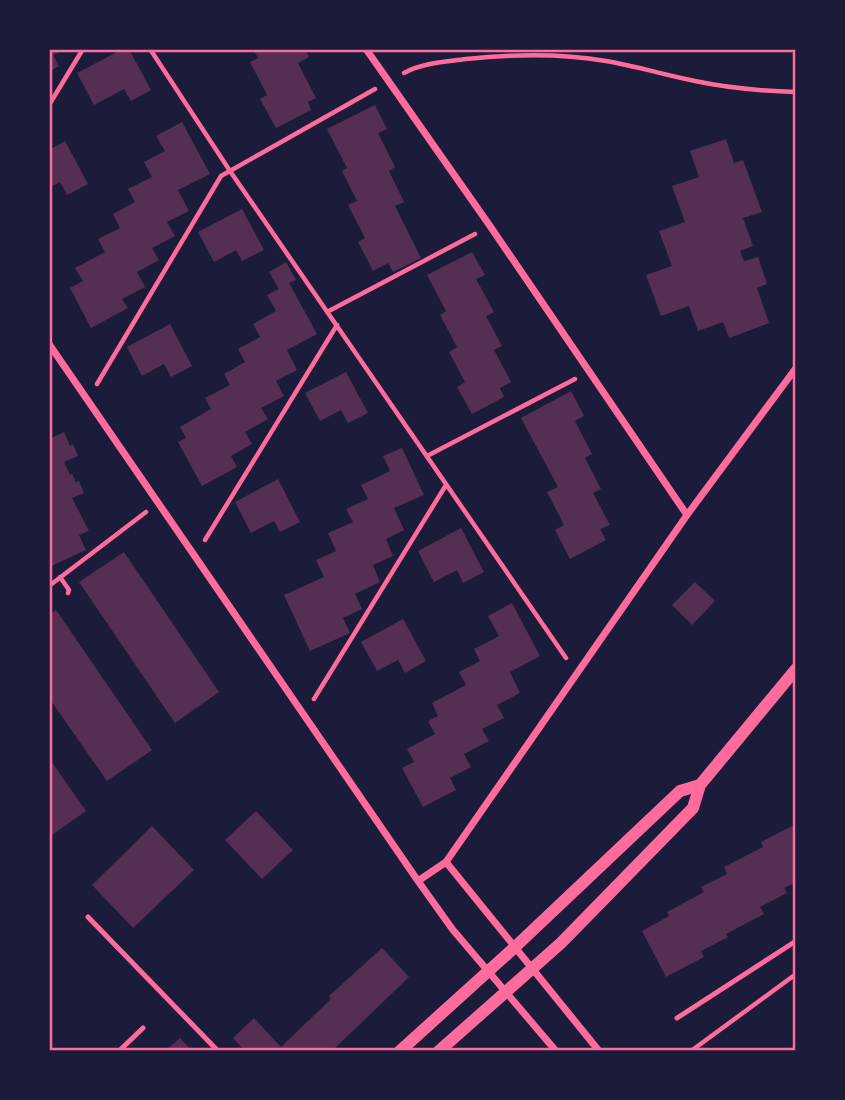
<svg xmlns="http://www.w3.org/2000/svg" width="845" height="1100" viewBox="0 0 845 1100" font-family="'Crimson Pro',serif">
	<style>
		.building { fill: #542f53 }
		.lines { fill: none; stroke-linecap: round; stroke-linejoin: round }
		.path { stroke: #ff6b9d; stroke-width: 4.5 }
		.service { stroke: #ff6b9d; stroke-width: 5 }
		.minor { stroke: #ff6b9d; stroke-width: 7 }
		.tertiary { stroke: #ff6b9d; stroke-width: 12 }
		.neatline { fill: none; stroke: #ff6b9d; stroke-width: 2.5 }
	</style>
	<rect width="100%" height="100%" fill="#1b1b3a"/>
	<path class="building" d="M 49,49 L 66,49 L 53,55 L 59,66 L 49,72 Z
		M 123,49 L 129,49 L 151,90 L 131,101 L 124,89 L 94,105 L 77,73 Z
		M 253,49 L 305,49 L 309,57 L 298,63 L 316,98 L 308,102 L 311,110 L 276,128 L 260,99 L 267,95 L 250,62 L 258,58 Z
		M 375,105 L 387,129 L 378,133 L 395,167 L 389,171 L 404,202 L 395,206 L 421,258 L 393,272 L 388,263 L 373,271 L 358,242 L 365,238 L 348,205 L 357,201 L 342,171 L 347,168 L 327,129 Z
		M 182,122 L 210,174 L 178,190 L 189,211 L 167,222 L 175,236 L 152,248 L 159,260 L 137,272 L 145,287 L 122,299 L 128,308 L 91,328 L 70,288 L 83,281 L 75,268 L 105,252 L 98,239 L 120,228 L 113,214 L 135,202 L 128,189 L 152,177 L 144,162 L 165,151 L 156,136 Z
		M 726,139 L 734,163 L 743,160 L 762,212 L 743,218 L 753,246 L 740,251 L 744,261 L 758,257 L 767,284 L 757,288 L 769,323 L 729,338 L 723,322 L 698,331 L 689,306 L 661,316 L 646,275 L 672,266 L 659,231 L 685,222 L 672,186 L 699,177 L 690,151 Z
		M 65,141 L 88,184 L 67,195 L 60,182 L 49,188 L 49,150 Z
		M 242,209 L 264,250 L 242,261 L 236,250 L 214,262 L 198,232 Z
		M 472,252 L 485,275 L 476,279 L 494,312 L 486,316 L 502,346 L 494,350 L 511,382 L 500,388 L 504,397 L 472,414 L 457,387 L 465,382 L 449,352 L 457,347 L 440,315 L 446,311 L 427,275 Z
		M 286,262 L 296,280 L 289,283 L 317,334 L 287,350 L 297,370 L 276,381 L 284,396 L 261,408 L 268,419 L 245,432 L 252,444 L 231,456 L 237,467 L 202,486 L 178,442 L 186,438 L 180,427 L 211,409 L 205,398 L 230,385 L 224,374 L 245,362 L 238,349 L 260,337 L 253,324 L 276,311 L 267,295 L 279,289 L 269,272 Z
		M 170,324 L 192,366 L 171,377 L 164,364 L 142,376 L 127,347 Z
		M 346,372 L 368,413 L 348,423 L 341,410 L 320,421 L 305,393 Z
		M 571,391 L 584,416 L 575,421 L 592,454 L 585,458 L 601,489 L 593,493 L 610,525 L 600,529 L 606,540 L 570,559 L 555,530 L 564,525 L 547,492 L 558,487 L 521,418 Z
		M 64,432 L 70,446 L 73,444 L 78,456 L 64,462 L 70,475 L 72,474 L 76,482 L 79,481 L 84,493 L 72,498 L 89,531 L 79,535 L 86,550 L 49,567 L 49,439 Z
		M 402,448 L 424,495 L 394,508 L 404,530 L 386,539 L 393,556 L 373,565 L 380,582 L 355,594 L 362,609 L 343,618 L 350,633 L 310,651 L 284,595 L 324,577 L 316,560 L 336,551 L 328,533 L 353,522 L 346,509 L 368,499 L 361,485 L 390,471 L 383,456 Z
		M 278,479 L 300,522 L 280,532 L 274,521 L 251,533 L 235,502 Z
		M 461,528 L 484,572 L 463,583 L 457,570 L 434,582 L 418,551 Z
		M 124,552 L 219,692 L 175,723 L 79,582 Z
		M 695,582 L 715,601 L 692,625 L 672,605 Z
		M 512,603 L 540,656 L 510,672 L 520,693 L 497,705 L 504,718 L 482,729 L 489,741 L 464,754 L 471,767 L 450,778 L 456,790 L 423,807 L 402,768 L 414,762 L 407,749 L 435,734 L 428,721 L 438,716 L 432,703 L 466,685 L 459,672 L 480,661 L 474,649 L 499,636 L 488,616 Z
		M 56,610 L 152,750 L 107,781 L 49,698 L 49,615 Z
		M 403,619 L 426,661 L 405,673 L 398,660 L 377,671 L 361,642 Z
		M 49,758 L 86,811 L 49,837 Z
		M 256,811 L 293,850 L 262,879 L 225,840 Z
		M 796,824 L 796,882 L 784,888 L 787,893 L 760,907 L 764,914 L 726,934 L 728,937 L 701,951 L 704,957 L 666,977 L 642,931 L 669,916 L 667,912 L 704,892 L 701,887 L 727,874 L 724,867 L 763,847 L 761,842 Z
		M 152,826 L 194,870 L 133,928 L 92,885 Z
		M 382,948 L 409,977 L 332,1051 L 245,1051 L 233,1038 L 254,1018 L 281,1047 L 331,999 L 329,996 Z
		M 180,1038 L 192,1051 L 165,1051 Z"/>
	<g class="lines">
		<path class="path" d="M 150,49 L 230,171 L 566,658
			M 404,73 C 422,63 445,62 466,59 C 512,54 560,53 606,61 C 636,66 665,75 695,81 C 728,88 762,91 796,92
			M 49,105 L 83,49
			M 327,312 L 475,234
			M 97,384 L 221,176 L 375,89
			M 427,456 L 575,379
			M 205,540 L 337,325
			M 60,577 L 69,590 L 68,593
			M 49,586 L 146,512
			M 314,699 L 446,485
			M 691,1051 L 796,974"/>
		<path class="service" d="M 88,917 L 218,1051
			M 677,1018 L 796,941
			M 119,1051 L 143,1028"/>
		<path class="minor" d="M 366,49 L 490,226 L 687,515
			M 49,344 L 418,881 L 446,862 L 687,515 L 796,368
			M 446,862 L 599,1051
			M 418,881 L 453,930 L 556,1051"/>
		<path class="tertiary" d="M 400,1051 L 515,947 L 680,791 L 700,785
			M 439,1051 L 561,943 L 693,808 L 700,785 L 796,669"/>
	</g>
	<rect width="845" height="1100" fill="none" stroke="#1b1b3a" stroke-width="102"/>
	<rect x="51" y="51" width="743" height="998" class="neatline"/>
</svg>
